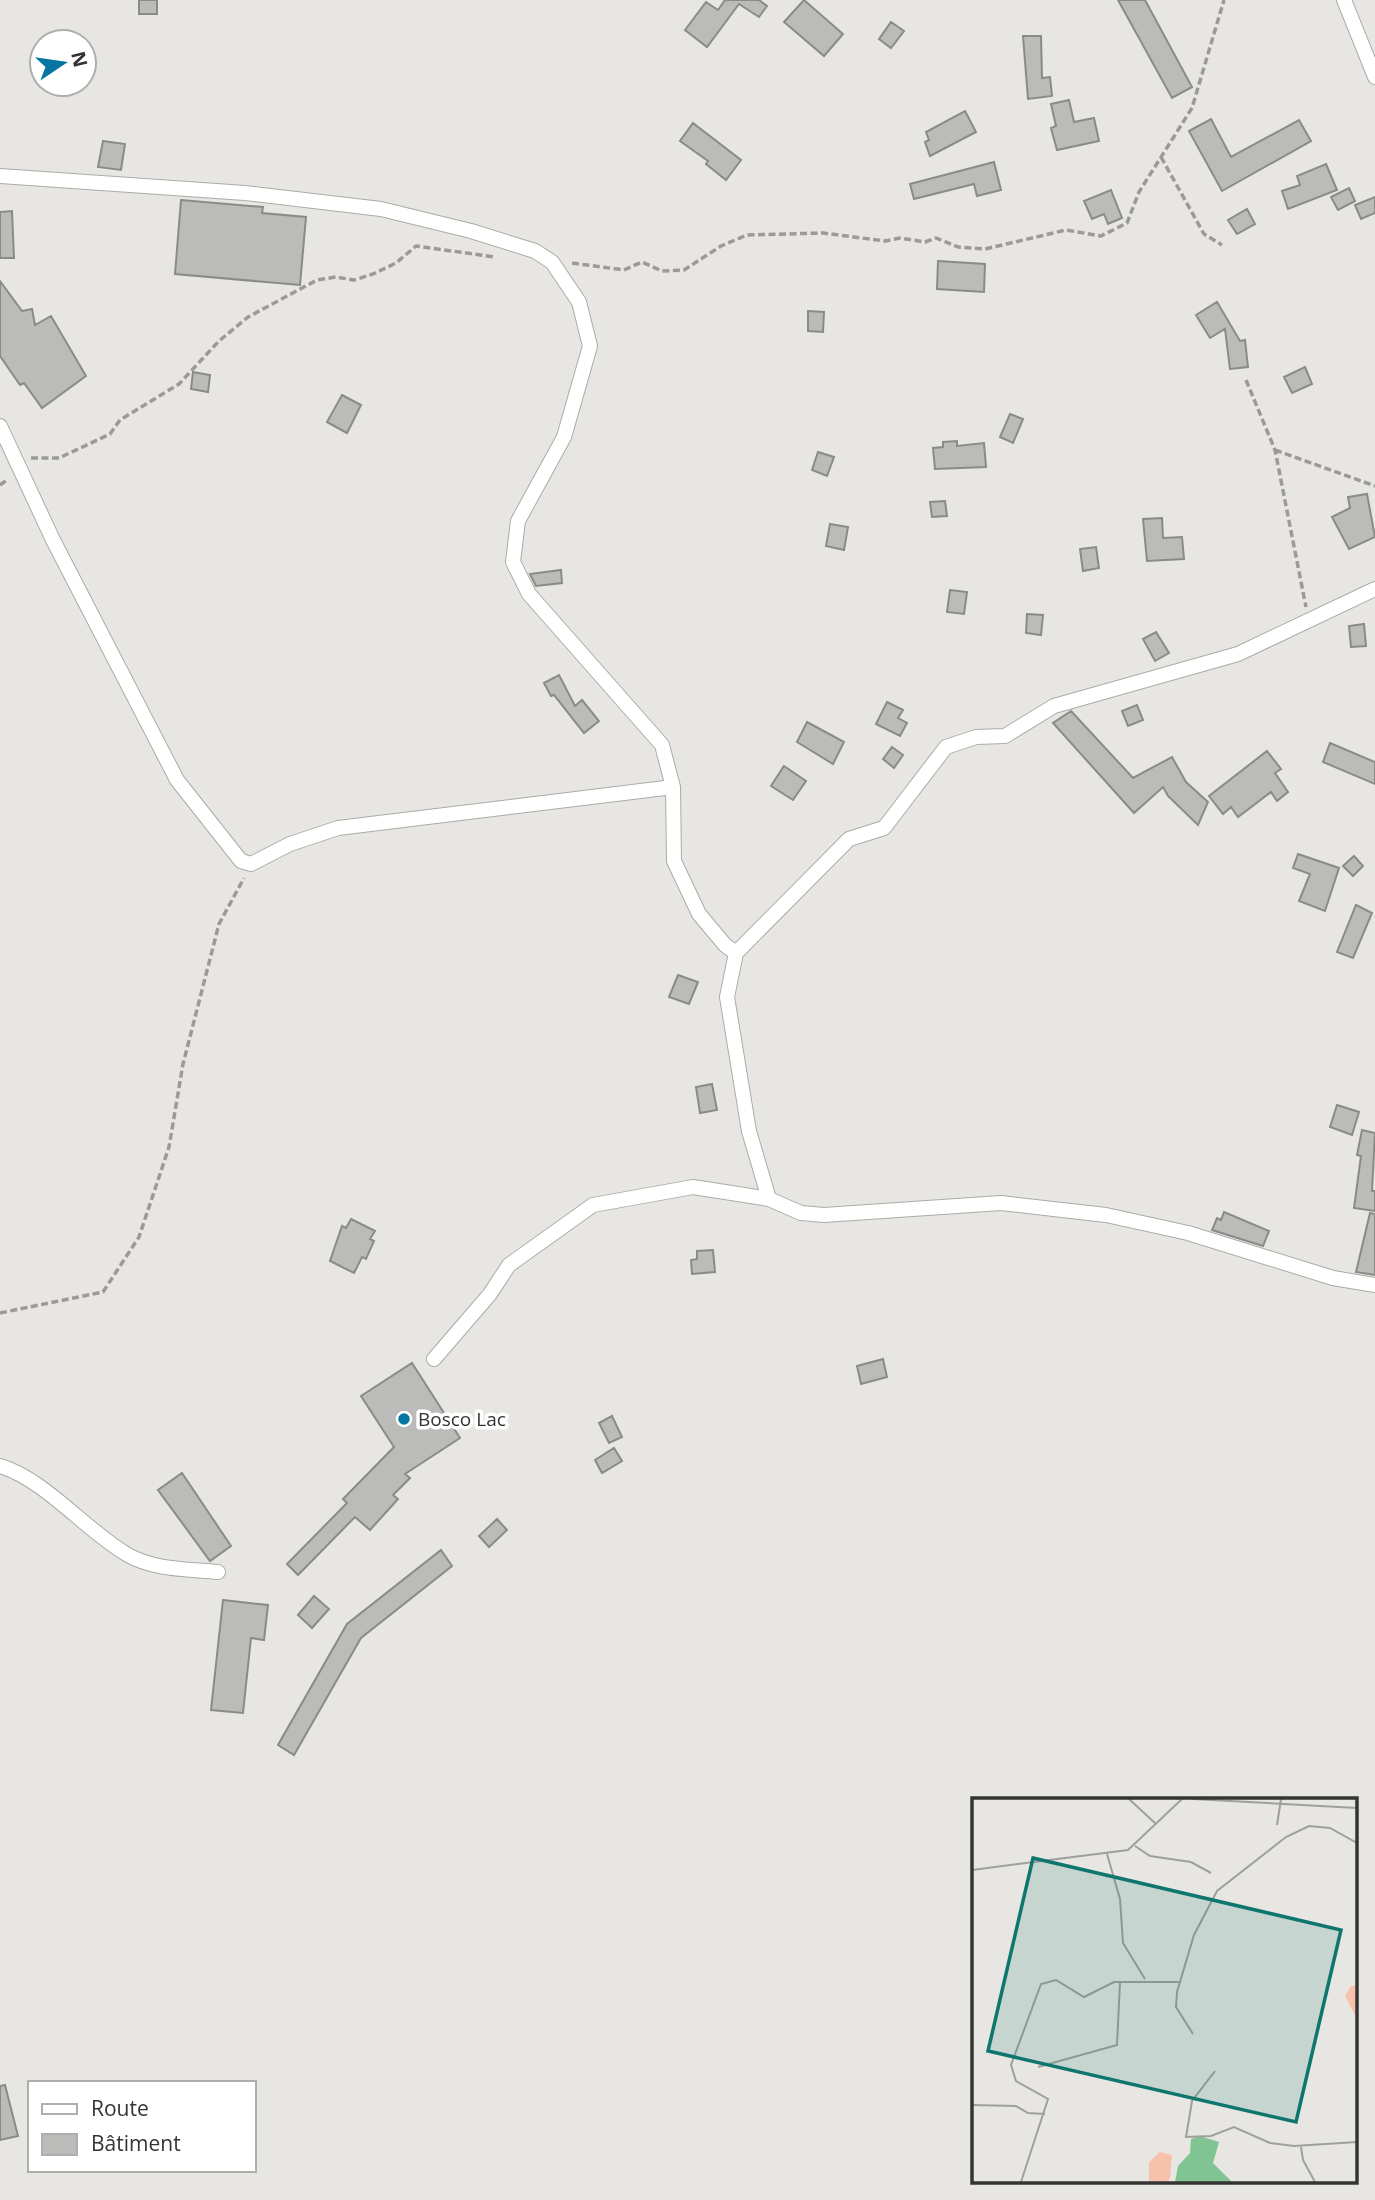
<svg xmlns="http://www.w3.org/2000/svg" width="1375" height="2200" viewBox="0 0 1375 2200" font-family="'Open Sans',sans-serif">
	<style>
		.building { fill: #bbbcb9; stroke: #8a8b88; stroke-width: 2 }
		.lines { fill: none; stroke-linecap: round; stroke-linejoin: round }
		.street-casing { stroke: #ababa7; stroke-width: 16 }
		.path { stroke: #9b9a97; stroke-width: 3.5; stroke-dasharray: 7 3.5; stroke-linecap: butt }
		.street { stroke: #fff; stroke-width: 14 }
		.poi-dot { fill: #06759f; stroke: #fff; stroke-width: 2.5 }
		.labels { text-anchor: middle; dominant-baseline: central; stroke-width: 7; stroke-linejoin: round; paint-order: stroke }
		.poi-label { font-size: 19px; fill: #343432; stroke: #fff; text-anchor: start }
		.inset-road { fill: none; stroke: #9f9f9c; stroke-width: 2 }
		.view { fill: #0f766e; fill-opacity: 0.15; stroke: #0f766e; stroke-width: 3.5 }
		.inset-edge { fill: none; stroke: #343432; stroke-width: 3.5 }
	</style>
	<rect width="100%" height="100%" fill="#e7e6e2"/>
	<path class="building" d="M 139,0 L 157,0 L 157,14 L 139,14 Z
		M 725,0 L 759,0 L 767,6 L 759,17 L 739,4 L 707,47 L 685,30 L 706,2 L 718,10 Z
		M 804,0 L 843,34 L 824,56 L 784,22 Z
		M 1118,0 L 1145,0 L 1192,87 L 1172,98 Z
		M 891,22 L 904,31 L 891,48 L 879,39 Z
		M 1023,36 L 1041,36 L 1042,78 L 1050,77 L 1052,96 L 1028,99 Z
		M 1069,100 L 1074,122 L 1094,118 L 1099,141 L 1057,150 L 1051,128 L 1056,126 L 1051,104 Z
		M 965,111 L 976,132 L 930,156 L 925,142 L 929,140 L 926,132 Z
		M 1211,119 L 1231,157 L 1299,120 L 1311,141 L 1222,191 L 1189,131 Z
		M 693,123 L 741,160 L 726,180 L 706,164 L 708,161 L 680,141 Z
		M 103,141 L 125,144 L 121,170 L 98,167 Z
		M 994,162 L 1001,190 L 977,196 L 974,184 L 914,199 L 910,184 Z
		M 1326,164 L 1337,190 L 1288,209 L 1282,191 L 1300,185 L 1297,176 Z
		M 1349,188 L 1355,201 L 1338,210 L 1331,197 Z
		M 1111,190 L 1122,218 L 1108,224 L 1104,214 L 1092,219 L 1084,201 Z
		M 1375,197 L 1375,213 L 1361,219 L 1355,205 Z
		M 181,200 L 263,207 L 262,213 L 306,217 L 300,285 L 175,274 Z
		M 1247,209 L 1255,224 L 1237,234 L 1228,220 Z
		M 12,211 L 14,258 L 0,258 L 0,212 Z
		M 938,261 L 985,264 L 984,292 L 937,289 Z
		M 0,281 L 22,311 L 32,309 L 35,325 L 51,316 L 86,376 L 42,408 L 24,383 L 20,385 L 0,356 Z
		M 1217,302 L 1240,341 L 1245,340 L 1248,367 L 1230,369 L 1225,329 L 1210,338 L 1196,315 Z
		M 808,311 L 824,312 L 823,332 L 808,331 Z
		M 1305,367 L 1312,384 L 1292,393 L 1284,377 Z
		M 193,372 L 210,375 L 208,392 L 191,389 Z
		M 342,395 L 361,405 L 347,433 L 327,422 Z
		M 1010,414 L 1023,419 L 1013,443 L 1000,437 Z
		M 957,441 L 957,446 L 984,443 L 986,467 L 935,469 L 933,448 L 943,447 L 943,442 Z
		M 818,452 L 834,457 L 827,476 L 812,470 Z
		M 1367,494 L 1375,537 L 1349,549 L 1332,517 L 1350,508 L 1348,497 Z
		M 945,501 L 947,516 L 932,517 L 930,502 Z
		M 1162,518 L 1163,538 L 1182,537 L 1184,559 L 1147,561 L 1143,519 Z
		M 830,524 L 848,527 L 844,550 L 826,546 Z
		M 1096,547 L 1099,568 L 1083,571 L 1080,549 Z
		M 561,570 L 562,583 L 536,586 L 530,574 Z
		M 950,590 L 967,592 L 964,614 L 947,612 Z
		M 1027,614 L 1043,615 L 1041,635 L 1026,633 Z
		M 1364,624 L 1366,646 L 1351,647 L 1349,626 Z
		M 1156,632 L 1169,653 L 1155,661 L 1143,639 Z
		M 559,675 L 575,706 L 582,700 L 599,721 L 584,733 L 554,695 L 551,696 L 544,683 Z
		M 887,702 L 903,710 L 898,718 L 907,723 L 900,736 L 876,724 Z
		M 1137,705 L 1143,720 L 1128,726 L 1122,711 Z
		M 1071,711 L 1133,778 L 1172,757 L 1186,782 L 1208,802 L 1198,825 L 1168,796 L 1163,787 L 1134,813 L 1053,723 Z
		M 807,722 L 844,742 L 833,764 L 797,742 Z
		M 1330,743 L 1375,762 L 1375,784 L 1323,762 Z
		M 892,747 L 903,755 L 894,768 L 883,759 Z
		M 1267,751 L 1281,769 L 1275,773 L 1288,792 L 1277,801 L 1271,792 L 1238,817 L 1231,807 L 1223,814 L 1209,796 Z
		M 784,766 L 806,781 L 793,800 L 771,786 Z
		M 1298,854 L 1339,868 L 1325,911 L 1299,901 L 1310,874 L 1293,868 Z
		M 1354,856 L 1363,866 L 1353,876 L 1343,866 Z
		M 1356,905 L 1372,913 L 1353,958 L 1337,952 Z
		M 678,975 L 698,982 L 689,1004 L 669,997 Z
		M 712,1084 L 717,1110 L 700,1113 L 696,1087 Z
		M 1337,1105 L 1359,1112 L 1352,1135 L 1330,1127 Z
		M 1362,1130 L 1375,1133 L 1372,1191 L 1375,1191 L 1375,1211 L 1354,1208 L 1361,1156 L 1357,1155 Z
		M 1224,1212 L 1269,1231 L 1263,1246 L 1212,1230 L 1217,1218 L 1221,1220 Z
		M 1370,1213 L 1375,1214 L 1375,1275 L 1356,1272 Z
		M 351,1219 L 375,1231 L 370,1239 L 374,1241 L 366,1259 L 362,1257 L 354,1273 L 330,1261 L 342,1226 L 346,1228 Z
		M 713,1250 L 715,1272 L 692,1274 L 691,1260 L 697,1259 L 697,1251 Z
		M 883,1359 L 887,1377 L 861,1384 L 857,1366 Z
		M 412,1363 L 460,1438 L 405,1474 L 410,1478 L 393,1495 L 398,1499 L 370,1530 L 355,1517 L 298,1575 L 287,1564 L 347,1503 L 343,1499 L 394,1447 L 361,1396 Z
		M 612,1416 L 622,1437 L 609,1443 L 599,1423 Z
		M 614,1448 L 622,1461 L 602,1473 L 595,1460 Z
		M 182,1473 L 231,1546 L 210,1561 L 158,1490 Z
		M 497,1519 L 507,1530 L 489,1547 L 479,1536 Z
		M 441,1550 L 452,1566 L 361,1638 L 294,1755 L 278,1745 L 347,1624 Z
		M 314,1596 L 329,1609 L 312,1628 L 298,1615 Z
		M 223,1600 L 268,1605 L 264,1640 L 251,1638 L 243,1713 L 211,1710 Z
		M 5,2085 L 18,2136 L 0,2140 L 0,2086 Z"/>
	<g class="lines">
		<defs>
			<path id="street" d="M 1344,0 L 1375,77
				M 0,176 L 245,193 L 381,209 L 471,231 L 535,251 L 552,262 L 579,302 L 590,346 L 564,437 L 518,521 L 513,562 L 529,594 L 662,745 L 673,787 L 674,861 L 699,914 L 725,945 L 736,953 L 727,997 L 749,1131 L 769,1199
				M 0,426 L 53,540 L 177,780 L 241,861 L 251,864 L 290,844 L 338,828 L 673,787
				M 736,953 L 849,839 L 884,828 L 946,747 L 976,737 L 1005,736 L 1054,706 L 1238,654 L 1375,589
				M 434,1359 L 490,1294 L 509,1265 L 593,1205 L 693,1187 L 769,1199 L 801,1213 L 824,1215 L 1001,1203 L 1106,1215 L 1188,1233 L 1333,1278 L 1375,1285
				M 0,1466 C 46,1480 86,1531 128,1555 C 154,1570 189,1569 218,1572"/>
		</defs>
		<use href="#street" class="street-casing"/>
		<path class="path" d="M 1161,157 L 1204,234 L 1222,245
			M 572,263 L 624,270 L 642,262 L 662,271 L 684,270 L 721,246 L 747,235 L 823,233 L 885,241 L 900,238 L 925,242 L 936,238 L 958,247 L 985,249 L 1066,230 L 1101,236 L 1127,223 L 1139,192 L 1192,108 L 1224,0
			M 1246,380 L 1275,450 L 1306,607
			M 1275,450 L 1375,486
			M 31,458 L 59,458 L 110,434 L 120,420 L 179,384 L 219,341 L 248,317 L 317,280 L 336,277 L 354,280 L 373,274 L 396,263 L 416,246 L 495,257
			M 0,485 L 8,479
			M 0,1313 L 103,1292 L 139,1237 L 169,1147 L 183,1064 L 219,924 L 244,878"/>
		<use href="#street" class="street"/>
	</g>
	<circle class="poi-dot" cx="404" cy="1419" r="7"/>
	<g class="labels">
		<g class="poi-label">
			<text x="418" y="1419">Bosco Lac</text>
		</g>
	</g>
	<g transform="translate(972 1798)">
		<rect width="385" height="385" fill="#e7e6e2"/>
		<path d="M 379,188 L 385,188 L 385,221 L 373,198 ZM 188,354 L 200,357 L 198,380 L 196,384 L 177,384 L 177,364 Z" fill="#f6c2ac"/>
		<path d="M 228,338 L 247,344 L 241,365 L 260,384 L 203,384 L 206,368 L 218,355 L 219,341 Z" fill="#7fc492"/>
		<path class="inset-road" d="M 157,1 L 184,26M 221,1 L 385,10M 305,27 L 309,1M 163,48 L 178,58 L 219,64 L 239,75M 135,56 L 148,101 L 151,145 L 173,181M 0,72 L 156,52 L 210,1M 221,236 L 204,209 L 205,194 L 222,137 L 245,93 L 314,39 L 337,28 L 358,30 L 385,45M 66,269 L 145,247 L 148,184M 243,273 L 220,303 L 214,339 L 239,338 L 262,329 L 298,345 L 322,348 L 385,344M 0,307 L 44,308 L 56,315 L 73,316M 329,349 L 331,362 L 343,384M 49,384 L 76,301 L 44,283 L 39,267 L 69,186 L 84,182 L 112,199 L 142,184 L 209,184"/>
		<path class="view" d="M 61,60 L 369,132 L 324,324 L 16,253 Z"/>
		<rect width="385" height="385" class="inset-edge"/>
	</g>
	<rect x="28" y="2081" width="228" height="91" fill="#ffffff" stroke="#aeaead" stroke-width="2"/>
	<rect x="42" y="2104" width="35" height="10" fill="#ffffff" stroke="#aeaead" stroke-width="2"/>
	<text x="91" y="2116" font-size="21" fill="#343432">Route</text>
	<rect x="42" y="2134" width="35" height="21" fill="#bbbcb9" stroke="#aeaead" stroke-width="2"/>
	<text x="91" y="2151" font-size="21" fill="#343432">Bâtiment</text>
	<g transform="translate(63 63) rotate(77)"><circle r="33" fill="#ffffff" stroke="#aeaead" stroke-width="2"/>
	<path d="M0-5L12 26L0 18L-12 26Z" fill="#06759f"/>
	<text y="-10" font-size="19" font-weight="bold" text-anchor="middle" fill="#343432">N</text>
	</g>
</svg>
